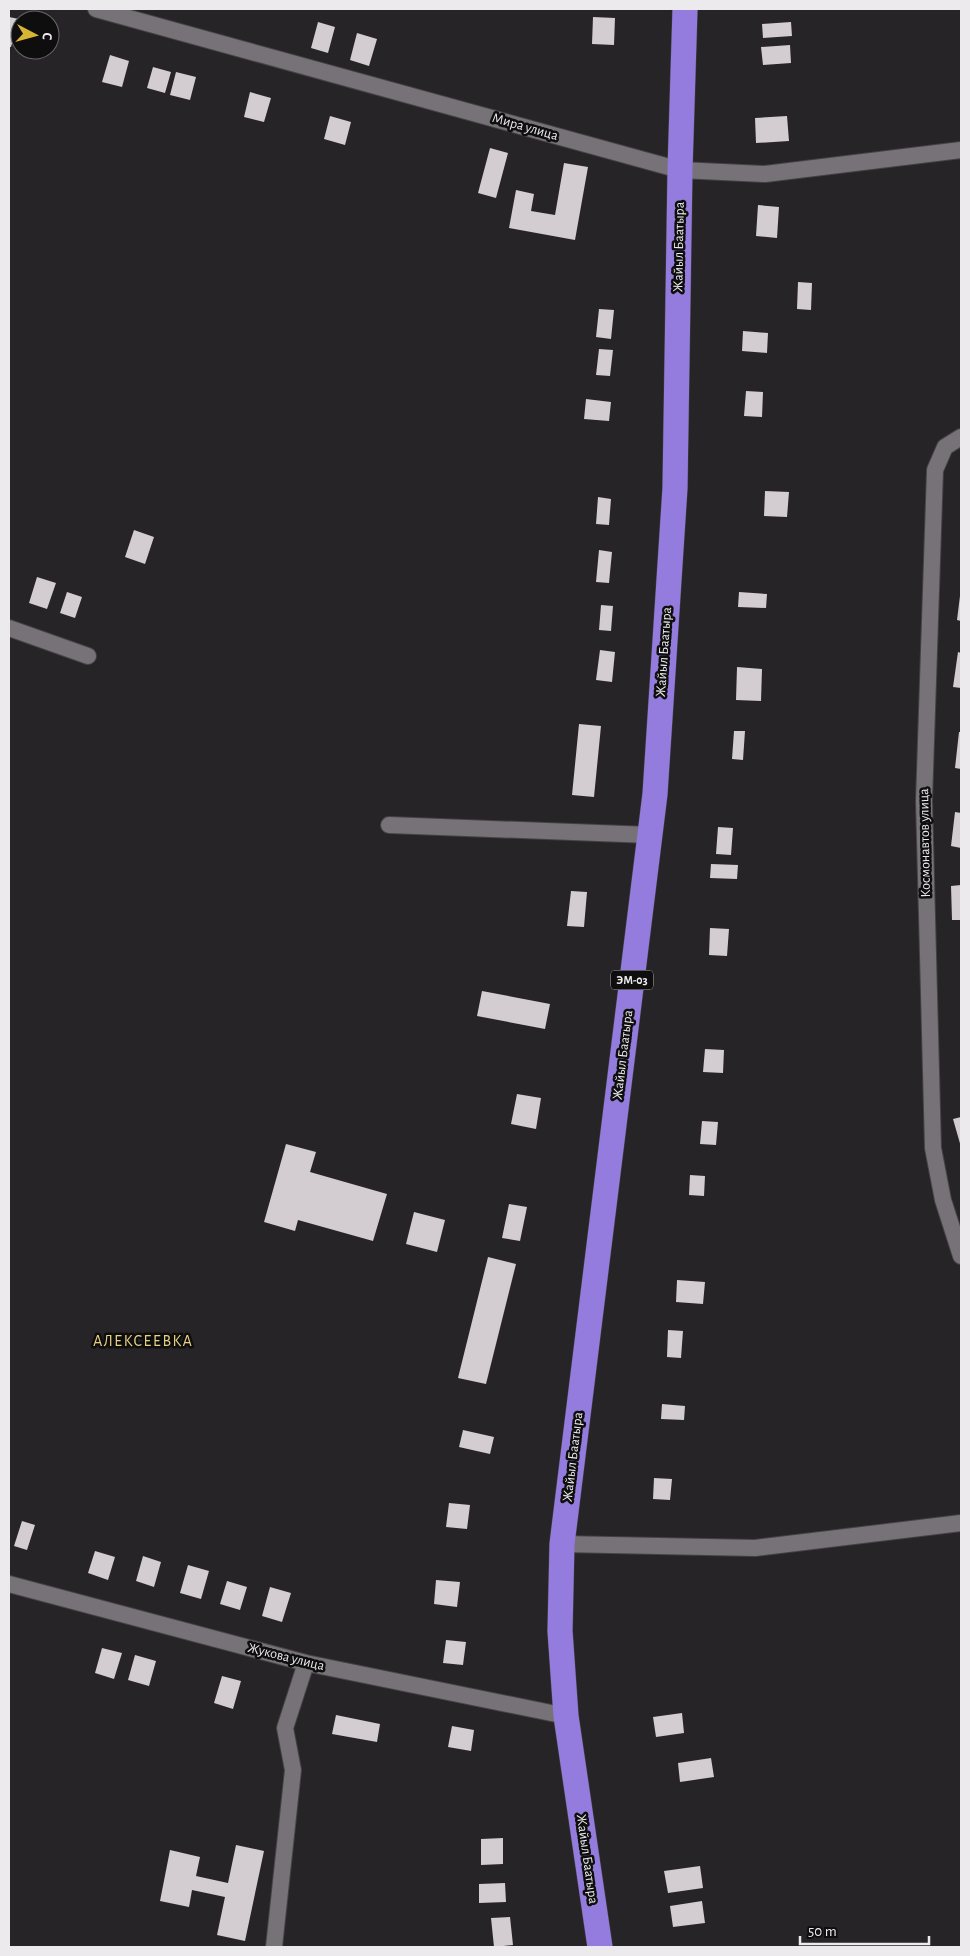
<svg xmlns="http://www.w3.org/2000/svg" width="970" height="1956" viewBox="0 0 970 1956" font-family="'Alegreya Sans',sans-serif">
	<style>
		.building { fill: #d3ccd0 }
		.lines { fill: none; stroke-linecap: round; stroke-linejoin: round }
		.minor-casing { stroke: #454245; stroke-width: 18 }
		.highway-casing { stroke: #454245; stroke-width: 26 }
		.minor { stroke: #767277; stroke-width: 16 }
		.highway { stroke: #937cdd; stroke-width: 25 }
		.labels { text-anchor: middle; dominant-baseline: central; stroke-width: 5; stroke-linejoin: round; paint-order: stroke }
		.shield { fill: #0f0e0f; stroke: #aaa8aa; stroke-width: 1 }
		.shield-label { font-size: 12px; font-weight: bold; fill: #eceaed }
		.street-label { font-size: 14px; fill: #eceaed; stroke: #0f0e0f }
		.quarter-label { font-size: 16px; letter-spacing: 1px; fill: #e9d184; stroke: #0f0e0f }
	</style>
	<rect width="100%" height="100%" fill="#272428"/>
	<path class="building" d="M 9,17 L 19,19 L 11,47 L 9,47 Z
		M 593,17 L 615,18 L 614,45 L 592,44 Z
		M 318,22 L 335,27 L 328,53 L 311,48 Z
		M 791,22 L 792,36 L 763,38 L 762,24 Z
		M 357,33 L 377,39 L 369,66 L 350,60 Z
		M 790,45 L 791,63 L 763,65 L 761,47 Z
		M 110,55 L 129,61 L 122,87 L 102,82 Z
		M 153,67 L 171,72 L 165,93 L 147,88 Z
		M 176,72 L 196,77 L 190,100 L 170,95 Z
		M 250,92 L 271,98 L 264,122 L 244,117 Z
		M 330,116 L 351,122 L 345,145 L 324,139 Z
		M 787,116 L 789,141 L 756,143 L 755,118 Z
		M 490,148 L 508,153 L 496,198 L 478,193 Z
		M 564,163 L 588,167 L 575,240 L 509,228 L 516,190 L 534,194 L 531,211 L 555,215 Z
		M 758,205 L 779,207 L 777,238 L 756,236 Z
		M 798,282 L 812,283 L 811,310 L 797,309 Z
		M 599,309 L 614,310 L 611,339 L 596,337 Z
		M 743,331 L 768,333 L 767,353 L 742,351 Z
		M 599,349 L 613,350 L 610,376 L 596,375 Z
		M 746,391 L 763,392 L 762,417 L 744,416 Z
		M 586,399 L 611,402 L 609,421 L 584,419 Z
		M 765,491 L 789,492 L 787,517 L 764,516 Z
		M 598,497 L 611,499 L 609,525 L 596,524 Z
		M 134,530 L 154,537 L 145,564 L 125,557 Z
		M 599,550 L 612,552 L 609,583 L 596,582 Z
		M 37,577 L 56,583 L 47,609 L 29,603 Z
		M 67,592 L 82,597 L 75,618 L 60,613 Z
		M 739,592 L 767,594 L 766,608 L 738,607 Z
		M 960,596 L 961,596 L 961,621 L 957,620 Z
		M 601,605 L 613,606 L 611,631 L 599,630 Z
		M 600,650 L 615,652 L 612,682 L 596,680 Z
		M 958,652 L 961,653 L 961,688 L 953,687 Z
		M 737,667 L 762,669 L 761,701 L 736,700 Z
		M 579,724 L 601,726 L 594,797 L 572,795 Z
		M 734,731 L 745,731 L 743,760 L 732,759 Z
		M 959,732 L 961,732 L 961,769 L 955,768 Z
		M 955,812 L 961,813 L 961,848 L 951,846 Z
		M 718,827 L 733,828 L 731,855 L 716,854 Z
		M 711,864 L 738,865 L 737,879 L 710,878 Z
		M 961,885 L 961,920 L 952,920 L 951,886 Z
		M 571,891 L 587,892 L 584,927 L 567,926 Z
		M 710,928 L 729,929 L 727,956 L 709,955 Z
		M 482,991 L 550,1004 L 545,1029 L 477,1016 Z
		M 705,1049 L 724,1050 L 723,1073 L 703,1072 Z
		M 517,1094 L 541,1098 L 536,1129 L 511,1124 Z
		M 961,1117 L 961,1147 L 953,1119 Z
		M 702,1121 L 718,1122 L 716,1145 L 700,1144 Z
		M 286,1144 L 316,1152 L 310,1172 L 387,1194 L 373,1241 L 298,1220 L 295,1231 L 264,1222 Z
		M 690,1175 L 705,1176 L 704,1196 L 689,1195 Z
		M 509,1204 L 527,1207 L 520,1241 L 502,1238 Z
		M 414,1212 L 445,1220 L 437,1252 L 406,1244 Z
		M 488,1257 L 516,1264 L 486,1384 L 458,1378 Z
		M 677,1280 L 705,1282 L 703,1304 L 676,1302 Z
		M 668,1330 L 683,1331 L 681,1358 L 667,1357 Z
		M 662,1404 L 685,1406 L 684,1420 L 661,1419 Z
		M 463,1430 L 494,1437 L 490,1454 L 459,1447 Z
		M 654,1478 L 672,1479 L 670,1500 L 653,1499 Z
		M 449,1503 L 470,1505 L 467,1529 L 446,1527 Z
		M 22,1521 L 35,1525 L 27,1550 L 14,1546 Z
		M 95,1551 L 115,1557 L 108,1580 L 88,1573 Z
		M 143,1556 L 161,1562 L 154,1587 L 136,1581 Z
		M 188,1565 L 209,1571 L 201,1599 L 180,1593 Z
		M 436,1580 L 460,1582 L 457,1607 L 434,1604 Z
		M 227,1581 L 247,1587 L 240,1610 L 220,1604 Z
		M 270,1587 L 291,1593 L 282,1622 L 262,1616 Z
		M 446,1640 L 466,1642 L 463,1665 L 443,1663 Z
		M 102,1648 L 122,1653 L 114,1679 L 95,1673 Z
		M 135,1655 L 156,1661 L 149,1686 L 128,1680 Z
		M 222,1676 L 241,1681 L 233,1709 L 214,1703 Z
		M 682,1713 L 684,1733 L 656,1737 L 653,1717 Z
		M 336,1715 L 380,1724 L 377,1742 L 332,1734 Z
		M 452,1726 L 474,1730 L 471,1751 L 448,1747 Z
		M 711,1758 L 714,1777 L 680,1782 L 678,1763 Z
		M 503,1838 L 503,1864 L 481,1865 L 481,1839 Z
		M 236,1845 L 264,1851 L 245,1941 L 217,1935 L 225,1897 L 192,1890 L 189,1907 L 160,1901 L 170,1850 L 200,1857 L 196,1876 L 228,1883 Z
		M 700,1866 L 703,1888 L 668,1893 L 664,1871 Z
		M 505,1883 L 506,1902 L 479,1903 L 479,1884 Z
		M 702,1901 L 705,1923 L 673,1927 L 670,1906 Z
		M 510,1917 L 513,1945 L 494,1947 L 491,1918 Z"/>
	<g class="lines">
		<defs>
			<path id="minor" d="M 96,9 L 680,170 L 765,174 L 961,150
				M 961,437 L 945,447 L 935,470 L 924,801 L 933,1148 L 943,1200 L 961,1256
				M 9,628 L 88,656
				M 389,825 L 650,835
				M 562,1544 L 755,1548 L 961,1523
				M 9,1584 L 306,1663 L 566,1716
				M 274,1947 L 293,1770 L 285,1728 L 306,1663"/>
			<path id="highway" d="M 600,1947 L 566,1716 L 560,1631 L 562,1544 L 655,794 L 675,488 L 680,170 L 685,9"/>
		</defs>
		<use href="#minor" class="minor-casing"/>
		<use href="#highway" class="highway-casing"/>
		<use href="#minor" class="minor"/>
		<use href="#highway" class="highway"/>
	</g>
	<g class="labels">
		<rect class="shield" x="611" y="970.5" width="42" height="19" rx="4"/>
		<g class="shield-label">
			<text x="632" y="980">ЭМ-03</text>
		</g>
		<g class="street-label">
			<text transform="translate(525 127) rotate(16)">Мира улица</text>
			<text transform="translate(679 247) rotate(-89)">Жайыл Баатыра</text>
			<text transform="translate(664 652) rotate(-86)">Жайыл Баатыра</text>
			<text transform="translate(925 843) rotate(-91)">Космонавтов улица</text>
			<text transform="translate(623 1055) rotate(-83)">Жайыл Баатыра</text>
			<text transform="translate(573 1457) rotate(-83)">Жайыл Баатыра</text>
			<text transform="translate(286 1657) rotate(14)">Жукова улица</text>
			<text transform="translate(587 1859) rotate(82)">Жайыл Баатыра</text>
		</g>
		<g class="quarter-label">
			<text x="143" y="1341">АЛЕКСЕЕВКА</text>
		</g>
	</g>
	<rect width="970" height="1956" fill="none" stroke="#eceaed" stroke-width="20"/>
	<g transform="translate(35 35) rotate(96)"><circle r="24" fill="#0f0e0f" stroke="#676668"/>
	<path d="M0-4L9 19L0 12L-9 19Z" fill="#d7b434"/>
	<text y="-8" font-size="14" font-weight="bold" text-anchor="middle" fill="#eceaed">С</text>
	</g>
	<path d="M800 1936v8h129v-8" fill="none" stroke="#eceaed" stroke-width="2.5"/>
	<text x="808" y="1936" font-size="15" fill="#eceaed" stroke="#0f0e0f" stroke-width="4" paint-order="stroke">50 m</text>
</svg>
